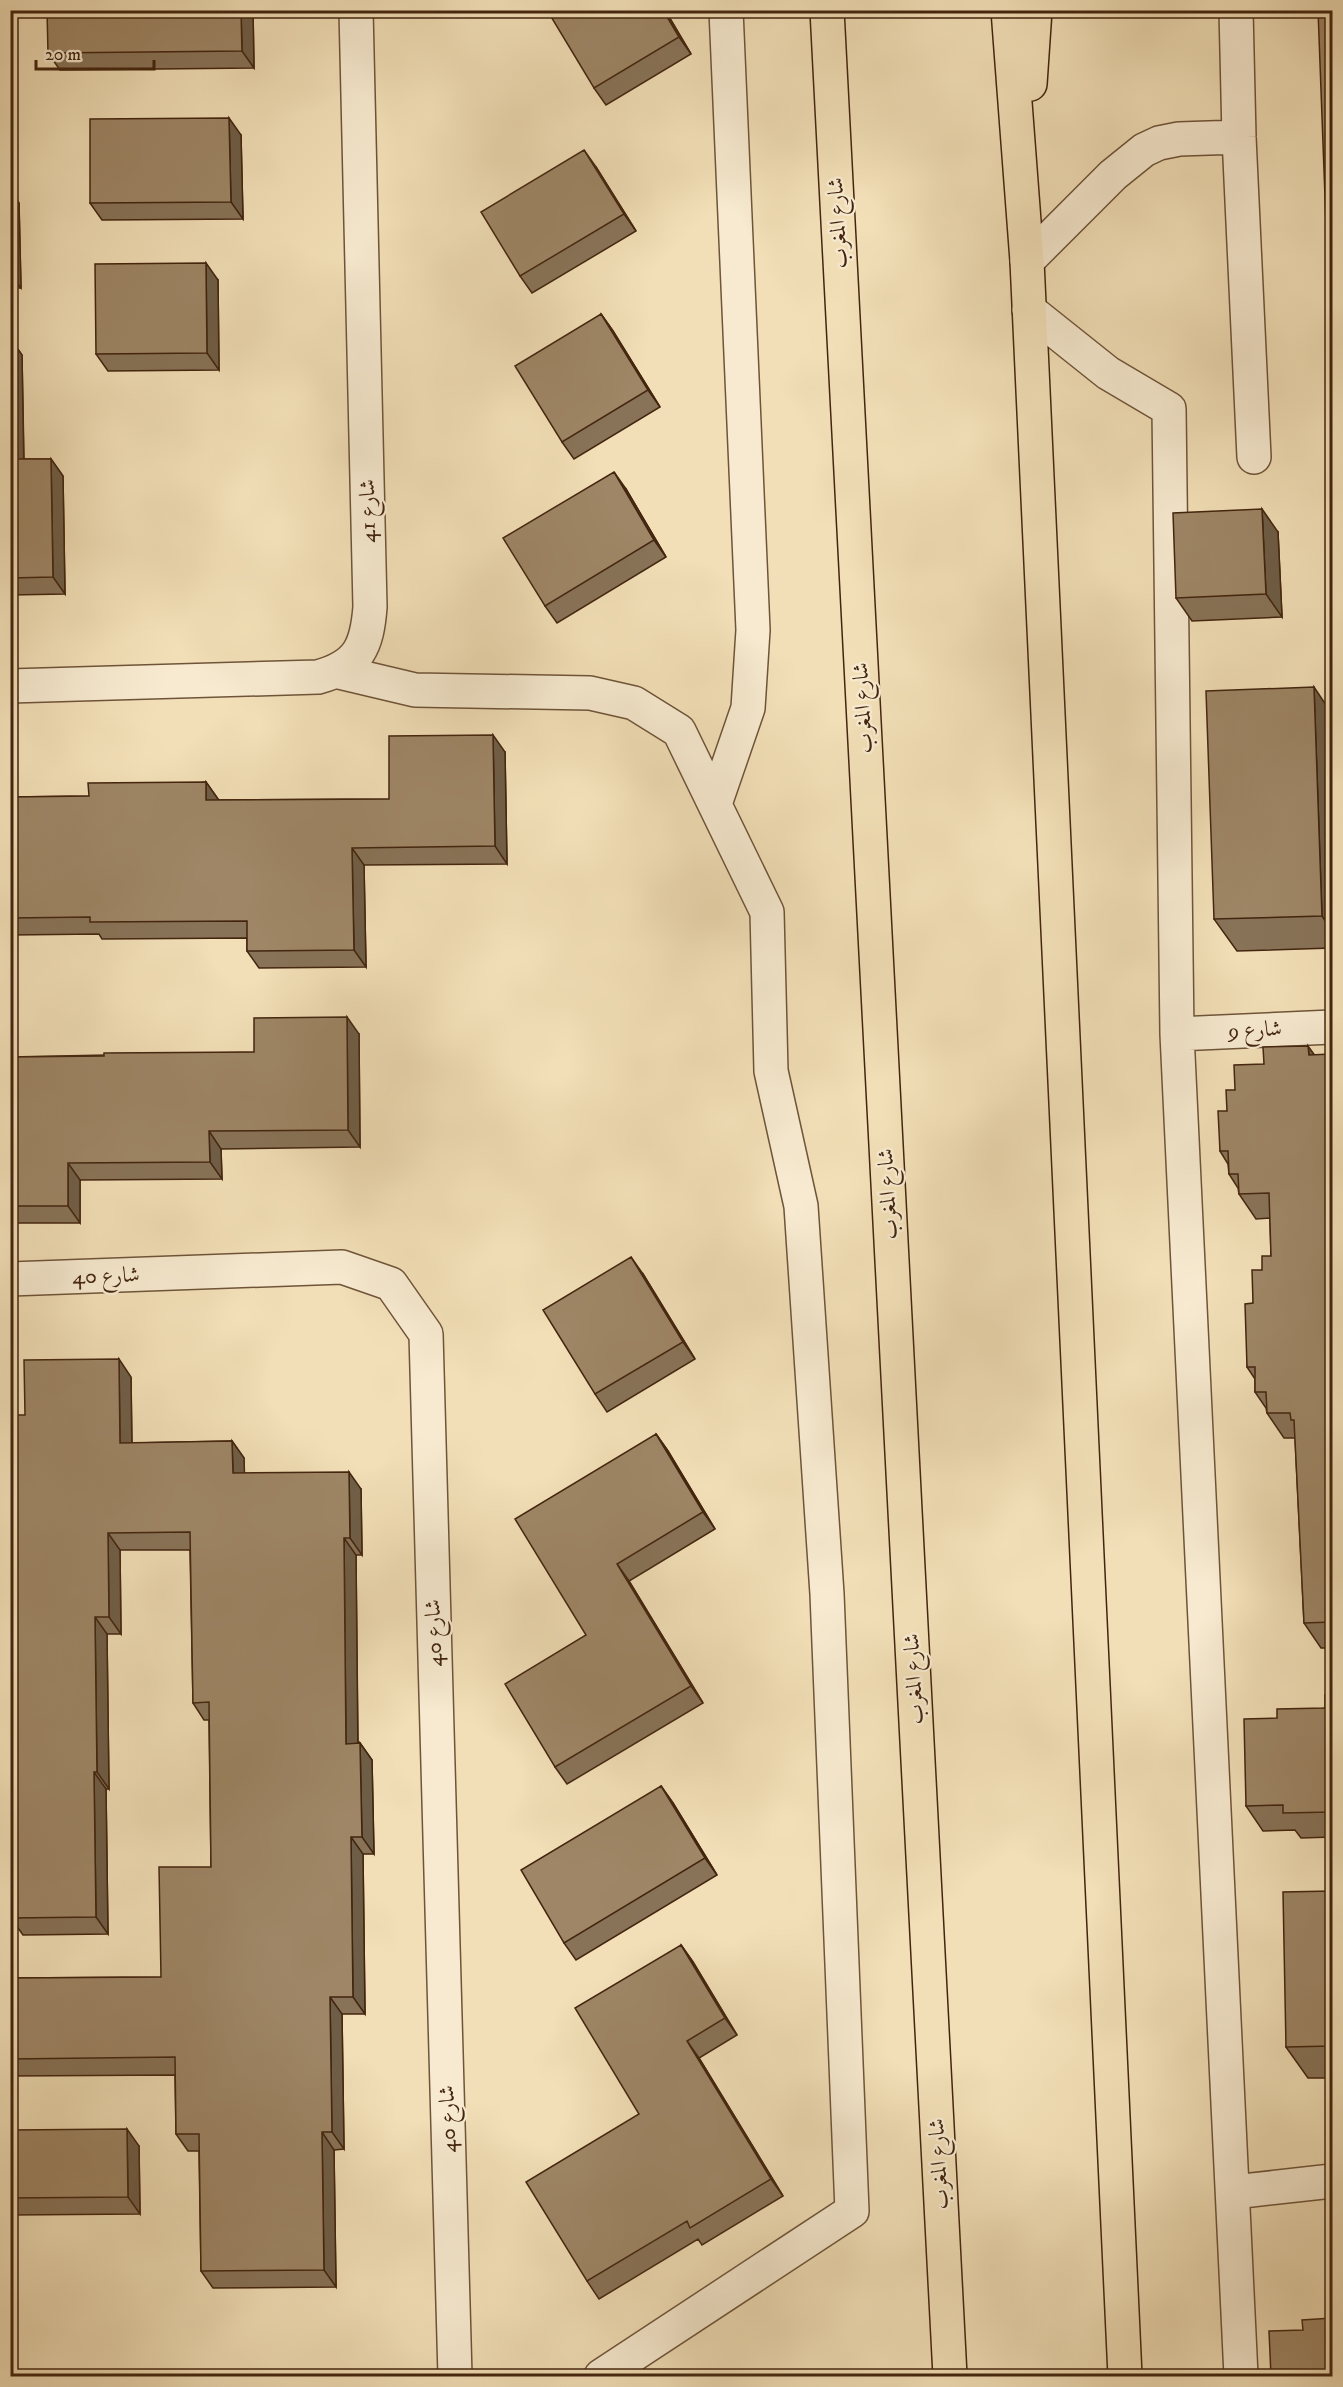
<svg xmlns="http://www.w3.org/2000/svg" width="1343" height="2387" viewBox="0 0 1343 2387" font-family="'IM FELL DW Pica',Amiri,serif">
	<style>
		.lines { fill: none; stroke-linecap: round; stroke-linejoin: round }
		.minor-casing { stroke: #6f5439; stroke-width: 36 }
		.highway-casing { stroke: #43250f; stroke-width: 36 }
		.minor { stroke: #f7ead0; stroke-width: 33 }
		.highway { stroke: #f2dfb7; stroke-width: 33 }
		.wall { fill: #887358; stroke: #43250f; stroke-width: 1.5 }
		.shaded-wall { fill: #6f5e47; stroke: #43250f; stroke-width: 1.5 }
		.building { fill: #9e8666; stroke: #43250f; stroke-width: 1.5 }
		.labels { text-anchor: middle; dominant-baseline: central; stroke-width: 4.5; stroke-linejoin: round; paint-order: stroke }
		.street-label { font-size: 22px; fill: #43250f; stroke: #f7ead0 }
	</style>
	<rect width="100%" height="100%" fill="#f2dfb7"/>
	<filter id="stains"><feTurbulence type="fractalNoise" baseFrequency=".00333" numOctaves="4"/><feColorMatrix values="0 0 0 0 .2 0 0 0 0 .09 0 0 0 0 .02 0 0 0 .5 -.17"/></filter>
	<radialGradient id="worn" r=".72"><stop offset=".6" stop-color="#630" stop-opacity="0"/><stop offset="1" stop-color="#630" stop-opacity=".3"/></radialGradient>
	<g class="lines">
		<defs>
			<path id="minor" d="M 1236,10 L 1239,137 L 1254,457
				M 1027,261 L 1113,175 L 1144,150 L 1159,143 L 1179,139 L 1239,137
				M 1029,310 L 1108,373 L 1169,409 L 1177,1034 L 1241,2376
				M 339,672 L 415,690 L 590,693 L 634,703 L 679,731 L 767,912 L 771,1071 L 801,1206 L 827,1594 L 852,2211 L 601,2376
				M 10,686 L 318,677 C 359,666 367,646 370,607 L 356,10
				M 715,804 L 748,708 L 753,630 L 726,10
				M 1177,1034 L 1332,1027
				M 10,1279 L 342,1267 L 391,1284 L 426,1334 L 455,2376
				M 1234,2192 L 1332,2181"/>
			<path id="highway" d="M 827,10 L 950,2376
				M 1008,10 L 1027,261 L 1125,2376
				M 1030,84 L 1035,10"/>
		</defs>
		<use href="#minor" class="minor-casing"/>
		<use href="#highway" class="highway-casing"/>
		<use href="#minor" class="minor"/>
		<use href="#highway" class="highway"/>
	</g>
	<path class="wall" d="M 253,10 L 254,68 L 60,70 L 48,53 Z
		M 665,10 L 691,54 L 606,105 L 594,88 Z
		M 241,135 L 243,219 L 102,220 L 90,203 Z
		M 596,167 L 636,231 L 532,293 L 520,276 Z
		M 10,190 L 19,203 L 21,288 L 10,288 Z
		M 218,280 L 219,370 L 108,371 L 96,354 Z
		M 601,314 L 613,331 L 660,407 L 574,459 L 562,442 Z
		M 10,338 L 22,355 L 24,459 L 51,459 L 63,476 L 65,594 L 10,595 Z
		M 626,489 L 666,557 L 557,623 L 545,606 Z
		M 1278,532 L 1282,617 L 1192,621 L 1176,598 Z
		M 1332,714 L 1332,948 L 1237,951 L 1214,919 Z
		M 505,752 L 507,864 L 364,865 L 366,967 L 259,968 L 247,951 L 247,938 L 102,939 L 99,934 L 10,935 L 10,797 L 89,796 L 206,782 L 218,799 L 218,800 L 389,799 Z
		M 359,1034 L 360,1147 L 221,1149 L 222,1179 L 80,1180 L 80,1223 L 10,1223 L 10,1057 L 254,1052 Z
		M 1315,1055 L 1332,1055 L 1332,1648 L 1321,1648 L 1304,1623 L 1295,1438 L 1284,1438 L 1267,1413 L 1266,1408 L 1255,1392 L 1255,1379 L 1247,1367 L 1253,1303 L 1262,1270 L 1271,1256 L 1270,1218 L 1256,1219 L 1239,1194 L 1238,1188 L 1229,1174 L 1228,1164 L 1220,1151 L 1227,1111 L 1235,1090 L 1264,1064 Z
		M 643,1274 L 695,1359 L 607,1412 L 595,1394 Z
		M 131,1377 L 132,1443 L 232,1441 L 244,1458 L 244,1473 L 361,1489 L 362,1555 L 356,1555 L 358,1743 L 360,1743 L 372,1760 L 374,1854 L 363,1854 L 365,2014 L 342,2014 L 344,2149 L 334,2150 L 336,2287 L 213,2288 L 201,2271 L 199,2151 L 188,2151 L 176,2134 L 175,2075 L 10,2076 L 10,1978 L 161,1977 L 211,1867 L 209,1720 L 204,1720 L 193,1703 L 190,1550 L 120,1550 L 121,1634 L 107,1634 L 109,1789 L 106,1789 L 108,1934 L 23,1935 L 11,1918 Z
		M 656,1434 L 668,1451 L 715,1529 L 629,1581 L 703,1703 L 567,1784 L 555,1767 L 586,1635 Z
		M 1332,1694 L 1332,1837 L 1301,1838 L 1295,1830 L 1263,1831 L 1246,1806 L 1277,1718 L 1325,1708 Z
		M 661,1786 L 673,1803 L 717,1875 L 576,1960 L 564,1943 Z
		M 1332,1891 L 1332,2078 L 1308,2078 L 1286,2047 Z
		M 681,1945 L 693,1962 L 737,2035 L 699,2058 L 783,2196 L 702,2245 L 698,2239 L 599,2299 L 587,2281 L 639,2114 Z
		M 10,2130 L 139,2146 L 140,2214 L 10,2215 Z"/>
	<path class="shaded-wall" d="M 241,10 L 253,10 L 254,68 L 242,51 Z
		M 663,10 L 665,10 L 691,54 L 679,37 Z
		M 229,118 L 241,135 L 243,219 L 231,202 Z
		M 584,150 L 596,167 L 636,231 L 624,214 Z
		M 10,190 L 19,203 L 21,288 L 10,274 Z
		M 206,263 L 218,280 L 219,370 L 207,353 Z
		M 601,314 L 613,331 L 660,407 L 648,390 Z
		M 10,338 L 22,355 L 24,476 L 12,459 Z
		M 51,459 L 63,476 L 65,594 L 53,577 Z
		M 614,472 L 626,489 L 666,557 L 654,540 Z
		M 1262,509 L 1278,532 L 1282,617 L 1266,594 Z
		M 1314,687 L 1332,714 L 1332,931 L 1322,916 Z
		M 493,735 L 505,752 L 507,864 L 495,846 Z
		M 206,782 L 218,799 L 218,818 L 206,800 Z
		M 352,848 L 364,865 L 366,967 L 354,950 Z
		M 347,1017 L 359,1034 L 360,1147 L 348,1130 Z
		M 1308,1046 L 1326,1071 L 1309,1055 Z
		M 209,1131 L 221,1149 L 222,1179 L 210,1162 Z
		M 68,1163 L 80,1180 L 80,1223 L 68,1206 Z
		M 631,1257 L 643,1274 L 695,1359 L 683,1342 Z
		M 119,1359 L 131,1377 L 132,1460 L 120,1443 Z
		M 656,1434 L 668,1451 L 715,1529 L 703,1512 Z
		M 232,1441 L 244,1458 L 245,1490 L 233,1473 Z
		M 349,1472 L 361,1489 L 362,1555 L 350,1538 Z
		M 108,1533 L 120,1550 L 121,1634 L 109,1617 Z
		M 344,1538 L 356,1555 L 358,1761 L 346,1744 Z
		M 617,1564 L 629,1581 L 703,1703 L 691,1686 Z
		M 95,1617 L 107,1634 L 109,1789 L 97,1772 Z
		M 360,1743 L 372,1760 L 374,1854 L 362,1837 Z
		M 94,1772 L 106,1789 L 108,1934 L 96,1917 Z
		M 661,1786 L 673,1803 L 717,1875 L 705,1858 Z
		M 351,1837 L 363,1854 L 365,2014 L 353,1997 Z
		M 681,1945 L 693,1962 L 737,2035 L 725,2018 Z
		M 330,1997 L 342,2014 L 344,2149 L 332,2132 Z
		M 687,2041 L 699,2058 L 783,2196 L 771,2179 Z
		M 127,2129 L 139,2146 L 140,2214 L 128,2197 Z
		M 322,2132 L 334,2150 L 336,2287 L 324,2270 Z"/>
	<path class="building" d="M 47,10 L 241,10 L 242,51 L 48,53 Z
		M 547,10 L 663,10 L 679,37 L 594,88 Z
		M 1318,10 L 1332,10 L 1332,384 Z
		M 229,118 L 231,202 L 90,203 L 90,119 Z
		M 584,150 L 624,214 L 520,276 L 481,212 Z
		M 206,263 L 207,353 L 96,354 L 95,264 Z
		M 601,314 L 648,390 L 562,442 L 515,366 Z
		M 10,367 L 12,459 L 51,459 L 53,577 L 10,578 Z
		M 614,472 L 654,540 L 545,606 L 503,538 Z
		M 1262,509 L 1266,594 L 1176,598 L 1173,513 Z
		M 1314,687 L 1322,916 L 1214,919 L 1206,691 Z
		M 493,735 L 495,846 L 352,848 L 354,950 L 247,951 L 247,921 L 90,922 L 90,917 L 10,918 L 10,797 L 89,796 L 88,783 L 206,782 L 206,800 L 389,799 L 389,736 Z
		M 347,1017 L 348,1130 L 209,1131 L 210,1162 L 68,1163 L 68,1206 L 10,1206 L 10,1057 L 104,1056 L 104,1053 L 254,1052 L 254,1018 Z
		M 1308,1046 L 1309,1055 L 1332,1054 L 1332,1622 L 1304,1623 L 1294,1420 L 1291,1420 L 1290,1413 L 1267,1413 L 1266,1392 L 1255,1392 L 1255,1367 L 1247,1367 L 1245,1304 L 1253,1303 L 1252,1270 L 1262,1270 L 1262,1256 L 1271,1256 L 1269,1193 L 1239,1194 L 1238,1174 L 1229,1174 L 1228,1151 L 1220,1151 L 1218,1111 L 1227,1111 L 1226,1090 L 1235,1090 L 1234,1065 L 1264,1064 L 1263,1047 Z
		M 631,1257 L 683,1342 L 595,1394 L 543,1310 Z
		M 119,1359 L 120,1443 L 232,1441 L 233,1473 L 349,1472 L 350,1538 L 344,1538 L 346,1744 L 360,1743 L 362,1837 L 351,1837 L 353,1997 L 330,1997 L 332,2132 L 322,2132 L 324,2270 L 201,2271 L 199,2134 L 176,2134 L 175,2057 L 10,2059 L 10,1978 L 161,1977 L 159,1867 L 211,1867 L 209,1702 L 193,1703 L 190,1532 L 108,1533 L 109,1617 L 95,1617 L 97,1772 L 94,1772 L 96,1917 L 11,1918 L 10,1415 L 25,1415 L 24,1360 Z
		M 656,1434 L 703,1512 L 617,1564 L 691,1686 L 555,1767 L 505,1684 L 586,1635 L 515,1519 Z
		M 1332,1694 L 1332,1812 L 1283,1813 L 1283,1805 L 1246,1806 L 1244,1719 L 1277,1718 L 1277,1709 L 1325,1708 L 1325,1695 Z
		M 661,1786 L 705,1858 L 564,1943 L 521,1870 Z
		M 1332,1891 L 1332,2046 L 1286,2047 L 1283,1892 Z
		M 681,1945 L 725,2018 L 687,2041 L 771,2179 L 690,2228 L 687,2221 L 587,2281 L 526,2182 L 639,2114 L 575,2008 Z
		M 127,2129 L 128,2197 L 10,2198 L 10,2130 Z
		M 1332,2318 L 1332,2376 L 1271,2376 L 1269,2331 L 1303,2330 L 1302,2320 Z"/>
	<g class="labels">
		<g class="street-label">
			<text transform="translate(838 223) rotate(-93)">شارع المغرب</text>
			<text transform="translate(368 511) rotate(-91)">شارع 41</text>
			<text transform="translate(863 708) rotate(-93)">شارع المغرب</text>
			<text transform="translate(1255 1030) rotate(-3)">شارع 9</text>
			<text transform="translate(888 1194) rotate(-93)">شارع المغرب</text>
			<text transform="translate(106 1276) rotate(-2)">شارع 40</text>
			<text transform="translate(434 1633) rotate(-92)">شارع 40</text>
			<text transform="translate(914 1679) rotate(-93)">شارع المغرب</text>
			<text transform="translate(448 2119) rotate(-92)">شارع 40</text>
			<text transform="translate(939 2164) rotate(-93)">شارع المغرب</text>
		</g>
	</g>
	<rect width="1343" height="2387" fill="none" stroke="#f2dfb7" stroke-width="36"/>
	<rect x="12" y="12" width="1319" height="2363" fill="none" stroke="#43250f" stroke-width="3"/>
	<rect x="18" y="18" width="1307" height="2351" fill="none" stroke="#43250f" stroke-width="1.5"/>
	<path d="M36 60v9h118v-9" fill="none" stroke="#43250f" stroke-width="3"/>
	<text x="45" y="60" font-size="18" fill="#43250f" stroke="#f7ead0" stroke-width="4.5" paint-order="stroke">20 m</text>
	<rect width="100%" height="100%" filter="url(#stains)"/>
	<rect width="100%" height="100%" fill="url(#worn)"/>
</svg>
